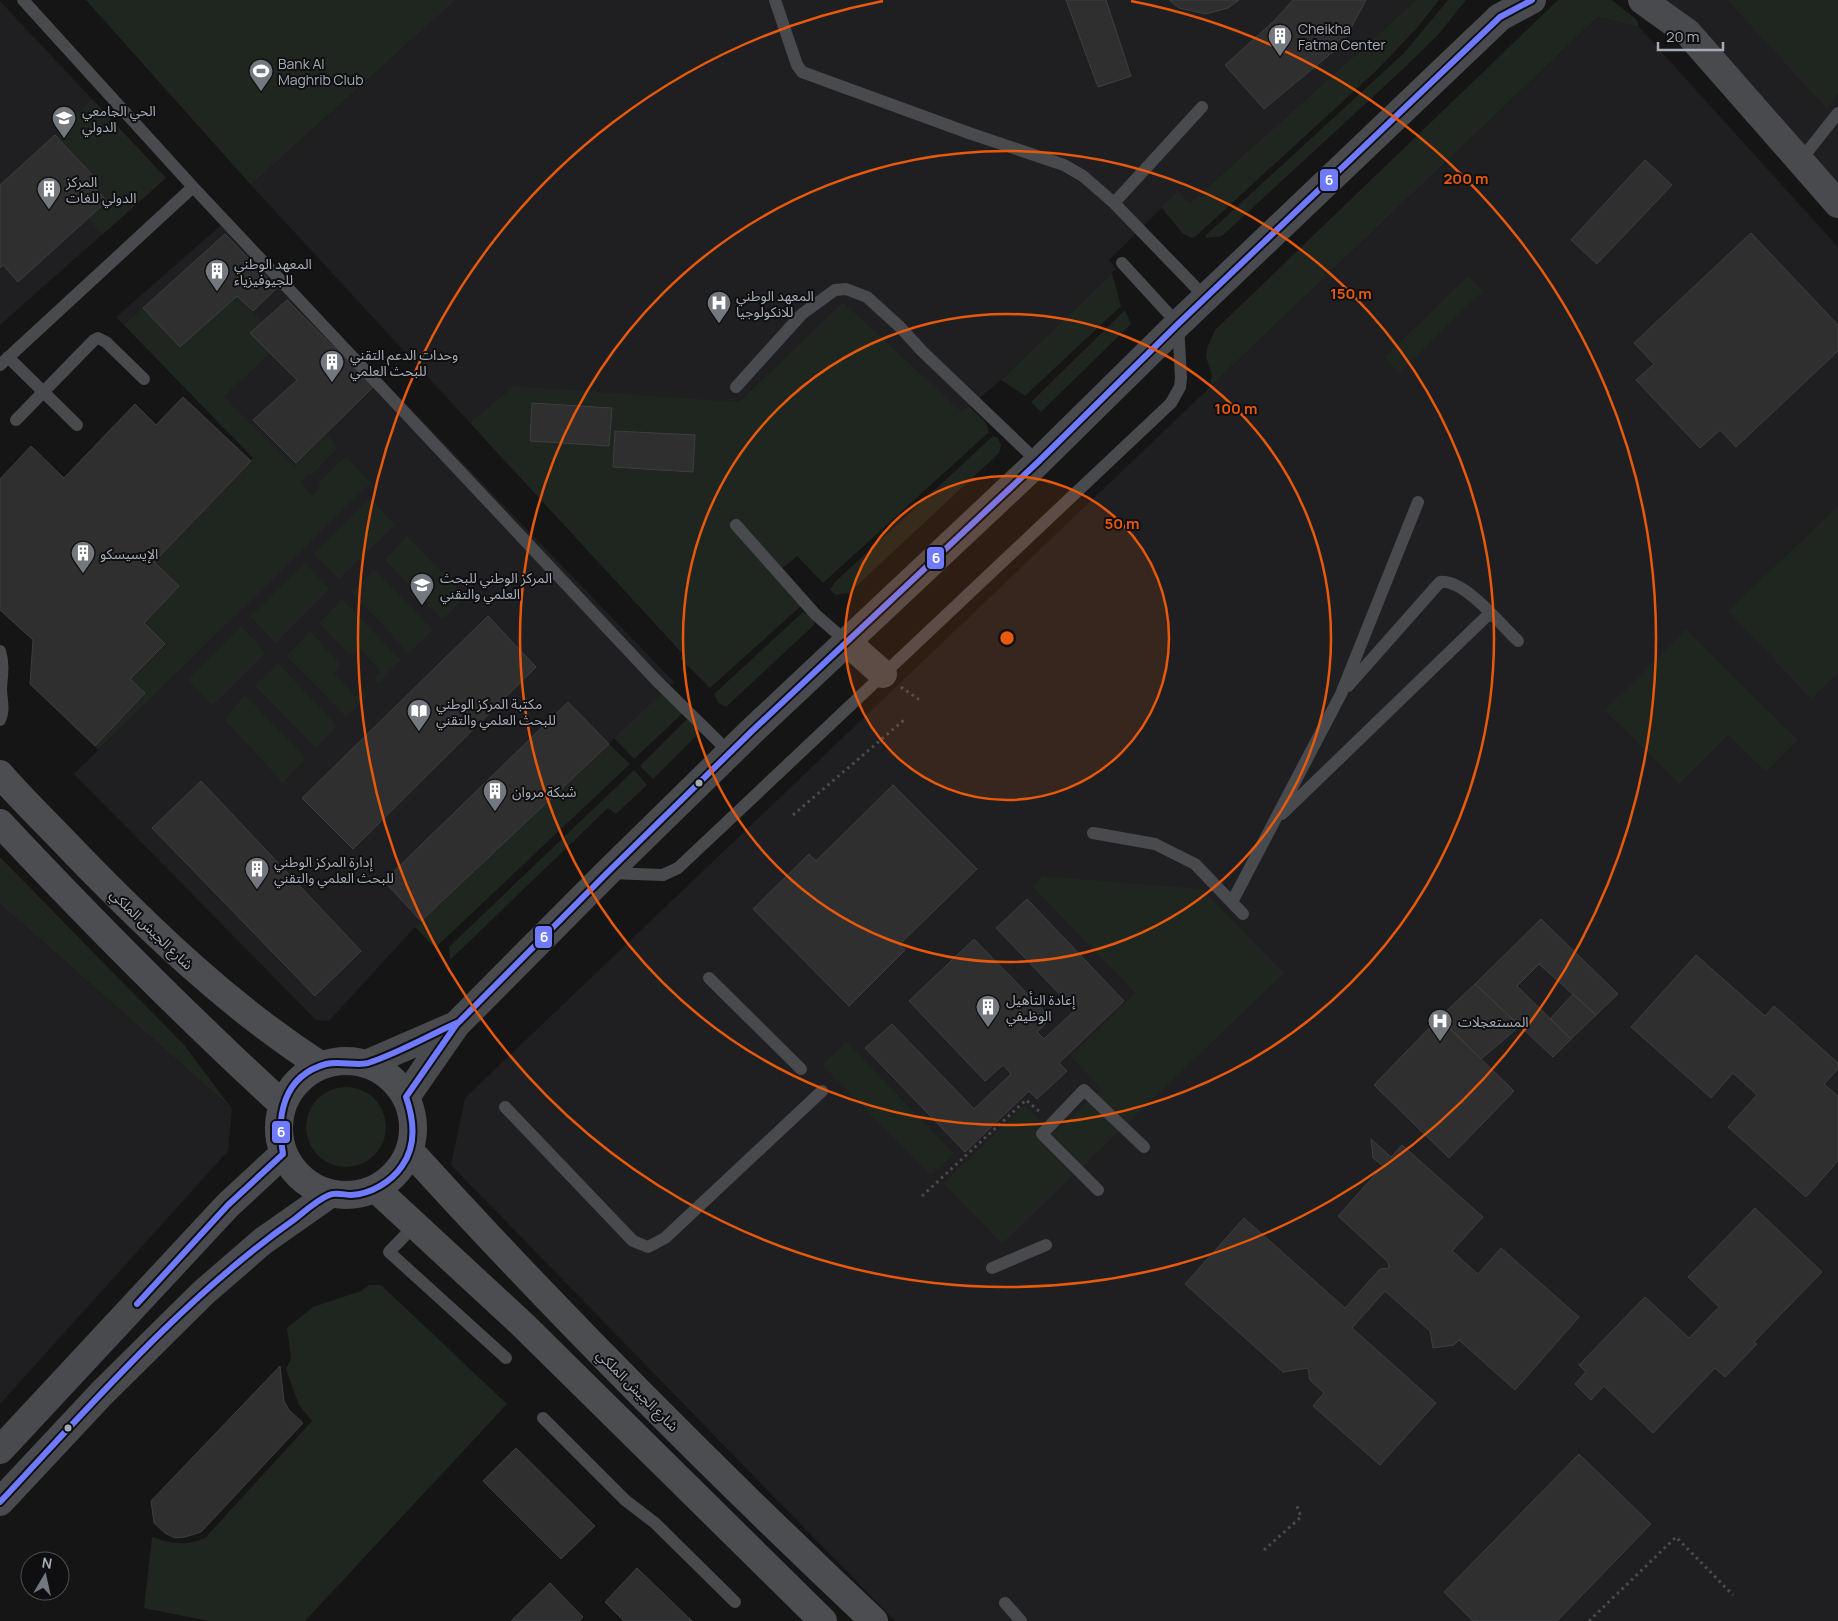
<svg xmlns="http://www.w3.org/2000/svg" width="1838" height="1621" viewBox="0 0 1838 1621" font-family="Manrope,'Noto Sans Arabic',sans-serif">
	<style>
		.built { fill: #1f1f21 }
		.green { fill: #1f251f }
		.building { fill: #2f2f30; stroke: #3d3e41 }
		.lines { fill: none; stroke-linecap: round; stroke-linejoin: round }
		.path { stroke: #4b4c50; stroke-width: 3; stroke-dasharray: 2.5 4; stroke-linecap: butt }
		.service { stroke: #494a4e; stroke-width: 12 }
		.tertiary { stroke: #494a4e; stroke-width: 28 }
		.primary { stroke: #4b4d50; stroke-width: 28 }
		.bus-1-casing { stroke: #0f0f11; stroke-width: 10 }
		.bus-1 { stroke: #6f7aff; stroke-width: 6 }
		.ring { fill: none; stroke: #e8590c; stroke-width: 2.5 }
		.bus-dot { fill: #a6acb6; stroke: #0f0f11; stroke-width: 2 }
		.labels { text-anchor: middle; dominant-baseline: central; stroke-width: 4; stroke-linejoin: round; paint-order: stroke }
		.poi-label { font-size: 14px; fill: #a6acb6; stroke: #0f0f11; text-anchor: start }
		.street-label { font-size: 14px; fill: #a6acb6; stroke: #0f0f11 }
		.centre { fill: #e8590c; stroke: #0f0f11; stroke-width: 2.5 }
		.ring-label { font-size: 15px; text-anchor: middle; font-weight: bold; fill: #e8590c; stroke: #0f0f11; stroke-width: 4; stroke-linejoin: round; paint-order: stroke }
		.line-badge { stroke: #0f0f11; stroke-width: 2 }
		.badge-label { font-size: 14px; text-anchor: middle; font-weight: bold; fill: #fff }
	</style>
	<rect width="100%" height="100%" fill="#151515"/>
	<path class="built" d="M 456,0 L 1416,0 L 1190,203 L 1178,192 L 1109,260 L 1116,269 L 1001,380 L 683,654 L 251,185 Z
		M 1666,0 L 1838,0 L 1838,191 Z
		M 0,1 L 166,178 L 0,325 Z
		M 1598,17 L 1639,27 L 1838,247 L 1838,1621 L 895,1621 L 451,1165 L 465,1098 Z
		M 228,219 L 674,682 L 415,927 L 329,1021 L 316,1020 L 74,774 L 322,529 L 116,317 Z
		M 0,904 L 232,1109 L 228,1151 L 0,1404 Z"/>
	<path class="green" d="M 86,0 L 456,0 L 251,185 Z
		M 1416,0 L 1439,0 L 1417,28 L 1377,70 L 1196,236 L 1193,238 L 1183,234 L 1161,207 L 1178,191 L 1190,203 Z
		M 1448,0 L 1466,0 L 1437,36 L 1402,70 L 1222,236 L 1206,238 L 1206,235 L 1404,53 Z
		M 1558,0 L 1612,0 L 1637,20 L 1639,27 L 1598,17 L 1209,388 L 1212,375 L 1206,357 L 1207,348 L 1215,330 Z
		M 1727,0 L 1838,0 L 1838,94 L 1827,109 Z
		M 92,99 L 166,178 L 102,235 L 88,218 L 91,184 L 96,179 L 55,135 Z
		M 1112,273 L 1121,306 L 1025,396 L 1001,380 Z
		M 1468,276 L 1483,291 L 1399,373 L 1384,357 Z
		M 237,296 L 262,322 L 250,333 L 270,353 L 224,397 L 294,466 L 326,434 L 338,448 L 312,475 L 308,474 L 300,482 L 313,496 L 320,487 L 318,483 L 346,456 L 371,483 L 98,750 L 95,746 L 145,693 L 130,679 L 165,645 L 144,623 L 179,586 L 154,562 L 253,458 L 124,325 L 143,308 L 180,347 Z
		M 843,302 L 962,412 L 969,406 L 986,423 L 989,432 L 823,583 L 797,556 L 775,574 L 802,605 L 710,688 L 680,658 L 683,654 L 470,423 L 514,386 L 739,402 Z
		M 1125,310 L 1131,324 L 1041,412 L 1031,402 Z
		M 993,436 L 998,438 L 1001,445 L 999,453 L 849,593 L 836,595 L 830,590 L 835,582 Z
		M 370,498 L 395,525 L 339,579 L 313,554 Z
		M 1838,506 L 1838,673 L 1811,699 L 1728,611 Z
		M 407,536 L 466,597 L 442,620 L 385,560 Z
		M 305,563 L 330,589 L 275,643 L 250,616 Z
		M 374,570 L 433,630 L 409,653 L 351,592 Z
		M 342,599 L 401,660 L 379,683 L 374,679 L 381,672 L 359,648 L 350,656 L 319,623 Z
		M 803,612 L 810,615 L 815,624 L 726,707 L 718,703 L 714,694 Z
		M 241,626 L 266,653 L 212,706 L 188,679 Z
		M 1686,629 L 1798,740 L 1766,772 L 1728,735 L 1679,784 L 1604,710 Z
		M 310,631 L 341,665 L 334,674 L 356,697 L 365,690 L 369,695 L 346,717 L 286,656 Z
		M 278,663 L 337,726 L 316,748 L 255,686 Z
		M 666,689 L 686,710 L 634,759 L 614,738 Z
		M 245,695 L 306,759 L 283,783 L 224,719 Z
		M 687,719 L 700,732 L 653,779 L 640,766 Z
		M 609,744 L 630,764 L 435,948 L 415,927 Z
		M 634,770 L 647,785 L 616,814 L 608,808 L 450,960 L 449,947 Z
		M 0,857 L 185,1046 L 232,1109 L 0,904 Z
		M 1043,876 L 1202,889 L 1284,973 L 1002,1244 L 943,1183 L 1025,1105 L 1053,1134 L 1101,1089 L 1070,1056 L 1135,993 L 1032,886 Z
		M 846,1042 L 954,1153 L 931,1176 L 822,1065 Z
		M306 1127a40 40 0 1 1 80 0a40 40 0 1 1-80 0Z
		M 369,1285 L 381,1285 L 507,1404 L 305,1621 L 209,1621 L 144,1608 L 152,1537 C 172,1544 185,1546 205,1538 L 312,1421 L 299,1405 L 286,1369 L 291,1358 L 287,1328 L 313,1307 L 361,1291 Z"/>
	<path class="building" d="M 1066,0 L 1106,0 L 1131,76 L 1098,87 Z
		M 1169,0 L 1239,0 L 1228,8 L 1206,14 L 1179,8 Z
		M 1293,0 L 1366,0 L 1346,37 L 1334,51 L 1264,109 L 1225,65 L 1275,20 Z
		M 55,135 L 96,179 L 91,184 L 107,201 L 18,282 L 3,265 L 0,268 L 0,185 Z
		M 1645,160 L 1672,185 L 1597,264 L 1571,240 Z
		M 1751,233 L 1838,325 L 1838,351 L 1736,447 L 1720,430 L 1700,448 L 1636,380 L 1654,364 L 1634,343 Z
		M 225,234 L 277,288 L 253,311 L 237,296 L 180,347 L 143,308 Z
		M 287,300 L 373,387 L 296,463 L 253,420 L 297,380 L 250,333 Z
		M 183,397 L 251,461 L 154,562 L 179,586 L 144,623 L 165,644 L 130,679 L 145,693 L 95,746 L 30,684 L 33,640 L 0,610 L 0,479 L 31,446 L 64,478 L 135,404 L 156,425 Z
		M 532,403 L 612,408 L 609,446 L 530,441 Z
		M 615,431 L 695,435 L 693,472 L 613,467 Z
		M 488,616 L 536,667 L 353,849 L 302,798 Z
		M 568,702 L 609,744 L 421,921 L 384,881 Z
		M 201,781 L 361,951 L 315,996 L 152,828 Z
		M 893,785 L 977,869 L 899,945 L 905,950 L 849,1006 L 753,909 L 809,854 L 816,861 Z
		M 1027,899 L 1124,1001 L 1059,1063 L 1067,1071 L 1037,1099 L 1029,1091 L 965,1152 L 865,1048 L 892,1024 L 974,1109 L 1011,1074 L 1003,1065 L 985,1081 L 909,1001 L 974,939 L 1051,1018 L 1037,1032 L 1044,1039 L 1075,1010 L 996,928 Z
		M 1541,919 L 1618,994 L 1596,1015 L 1539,964 L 1517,986 L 1571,1039 L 1553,1057 L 1475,984 Z
		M 1696,955 L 1765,1016 L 1774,1006 L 1838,1063 L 1838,1069 L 1824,1084 L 1838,1096 L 1838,1161 L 1806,1197 L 1728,1127 L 1757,1095 L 1733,1073 L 1711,1098 L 1631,1027 Z
		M 1475,984 L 1520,1026 L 1481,1059 L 1439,1018 Z
		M 1573,994 L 1596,1015 L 1571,1039 L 1550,1019 Z
		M 1439,1018 L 1514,1091 L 1449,1158 L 1374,1085 Z
		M 1371,1139 L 1391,1157 L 1402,1145 L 1483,1217 L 1452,1251 L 1478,1274 L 1501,1248 L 1579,1317 L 1515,1390 L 1459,1340 L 1454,1345 L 1433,1348 L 1430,1331 L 1385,1291 L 1352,1328 L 1436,1403 L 1380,1465 L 1313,1406 L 1324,1393 L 1310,1380 L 1308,1368 L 1283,1372 L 1185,1284 L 1244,1218 L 1345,1308 L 1380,1269 L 1389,1268 L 1388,1262 L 1338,1216 L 1383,1166 L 1373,1158 Z
		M 1755,1208 L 1822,1272 L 1754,1342 L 1757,1344 L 1725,1377 L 1715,1368 L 1653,1433 L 1604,1386 L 1591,1400 L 1575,1384 L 1586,1372 L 1579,1365 L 1645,1297 L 1689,1338 L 1719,1307 L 1688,1277 Z
		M 280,1366 L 284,1401 L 289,1410 L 303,1423 L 201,1532 L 185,1537 L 175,1538 L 165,1533 L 154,1523 L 151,1501 Z
		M 516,1448 L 595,1526 L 561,1559 L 483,1481 Z
		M 1579,1454 L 1651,1524 L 1557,1621 L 1473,1621 L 1444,1592 Z
		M 637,1568 L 692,1621 L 624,1621 L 605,1602 Z
		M 550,1583 L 583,1617 L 579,1621 L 511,1621 Z"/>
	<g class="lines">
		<path class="path" d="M 901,687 L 921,701
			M 793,815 L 904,720
			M 922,1196 L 1026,1100 L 1040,1112
			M 1264,1550 L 1301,1517 L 1297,1506
			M 1589,1621 L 1676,1537 L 1733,1595"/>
		<path class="service" d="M 775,0 L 797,65 L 802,72 L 969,133 L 1064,165 L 1083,176 L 1114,203 L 1206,298
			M 1800,161 L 1838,113
			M 193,187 L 655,679 L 730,753
			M 1114,203 L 1202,107
			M 8,357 L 77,425
			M 0,365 L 193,187 L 23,0
			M 736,387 L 802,314 L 835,290 L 846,289 L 867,297 L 900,327 L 922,351 L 1038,462
			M 16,420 L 94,340 L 98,338 L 106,342 L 144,379
			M 736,525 L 816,615 L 847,642
			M 0,651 C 4,665 2,675 1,688 C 1,700 5,709 0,720
			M 1348,686 L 1440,582 C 1465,579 1501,625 1518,641
			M 1282,814 L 1490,613
			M 1093,833 L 1155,844 L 1195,864 L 1243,914
			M 609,873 L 663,875 L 678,868 L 1171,403 L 1180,387 L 1181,378 L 1178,324 L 1122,263
			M 1232,902 L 1341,694 L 1418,502
			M 709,978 L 801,1069
			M 505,1107 L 633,1241 L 648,1247 L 665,1238 L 822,1091
			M 1098,1190 L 1042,1134 L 1084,1090 L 1144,1147
			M 415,1225 L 389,1252 L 506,1358
			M 992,1268 L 1046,1245
			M 543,1418 L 625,1500 L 655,1523 L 735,1602
			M 1005,1603 L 1021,1621"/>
		<path class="tertiary" d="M 1642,0 L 1688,33 L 1838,204
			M 847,642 L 883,674
			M 366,1064 L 456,1025
			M 406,1097 L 456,1025 L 607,873 L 752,731 L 1038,462 L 1178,324 L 1500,17 L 1532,0
			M 0,1450 L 228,1205 L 283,1154
			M 0,1502 L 102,1393 L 203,1293 L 263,1241 L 330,1194"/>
		<path class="primary" d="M 0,774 C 24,802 51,827 76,854 C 152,932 229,1006 320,1065
			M 0,823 C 91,920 184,1014 282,1104
			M279 1128a67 67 0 1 1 134 0a67 67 0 1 1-134 0Z
			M 410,1151 C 558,1314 714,1470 874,1621
			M 376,1189 L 523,1325 L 823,1621"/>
		<defs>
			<path id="bus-1" d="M 137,1304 L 228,1205 L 283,1154 C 276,1116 283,1076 326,1064 C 340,1061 358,1066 368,1063 C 399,1053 429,1035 459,1022
				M 0,1502 C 91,1405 185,1296 295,1219 C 305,1211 317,1200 329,1195 C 335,1192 345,1195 351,1195 C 371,1194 391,1182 402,1166 C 417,1145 414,1120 406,1097 L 456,1025 L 607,873 L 752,731 L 1038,462 L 1178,324 L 1500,17 L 1532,0"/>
		</defs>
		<use href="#bus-1" class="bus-1-casing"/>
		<use href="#bus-1" class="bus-1"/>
	</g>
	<circle cx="1007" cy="638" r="162" fill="#e8590c" fill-opacity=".12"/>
	<g class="ring">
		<circle cx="1007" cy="638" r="162"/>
		<circle cx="1007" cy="638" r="324"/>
		<circle cx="1007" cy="638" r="487"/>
		<path d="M1131 1A649 649 0 1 1 883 1"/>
	</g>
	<defs>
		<symbol id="building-pin" viewBox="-11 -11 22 30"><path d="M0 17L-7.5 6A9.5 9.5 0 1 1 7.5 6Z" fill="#73777e" stroke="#0f0f11"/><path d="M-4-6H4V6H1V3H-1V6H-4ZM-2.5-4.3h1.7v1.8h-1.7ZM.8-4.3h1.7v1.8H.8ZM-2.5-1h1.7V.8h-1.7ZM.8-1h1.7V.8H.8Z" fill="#fff"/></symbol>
		<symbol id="stadium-pin" viewBox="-11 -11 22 30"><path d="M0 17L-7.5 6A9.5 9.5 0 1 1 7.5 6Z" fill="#73777e" stroke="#0f0f11"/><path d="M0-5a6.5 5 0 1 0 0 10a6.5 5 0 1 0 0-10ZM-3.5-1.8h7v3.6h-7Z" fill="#fff"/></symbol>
		<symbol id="university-pin" viewBox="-11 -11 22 30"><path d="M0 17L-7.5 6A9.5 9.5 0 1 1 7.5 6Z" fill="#73777e" stroke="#0f0f11"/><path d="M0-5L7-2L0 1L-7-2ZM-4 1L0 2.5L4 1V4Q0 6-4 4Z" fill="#fff"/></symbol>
		<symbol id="hospital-pin" viewBox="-11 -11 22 30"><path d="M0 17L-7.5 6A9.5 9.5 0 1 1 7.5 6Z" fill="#73777e" stroke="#0f0f11"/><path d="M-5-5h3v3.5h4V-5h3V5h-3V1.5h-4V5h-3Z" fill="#fff"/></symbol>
		<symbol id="library-pin" viewBox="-11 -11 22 30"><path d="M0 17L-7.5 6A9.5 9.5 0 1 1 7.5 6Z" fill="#73777e" stroke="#0f0f11"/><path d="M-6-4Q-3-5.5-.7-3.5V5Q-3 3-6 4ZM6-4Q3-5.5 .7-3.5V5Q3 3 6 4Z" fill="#fff"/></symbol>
	</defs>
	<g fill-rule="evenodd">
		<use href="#building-pin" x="1266" y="22" width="28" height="38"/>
		<use href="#stadium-pin" x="247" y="57" width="28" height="38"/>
		<use href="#university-pin" x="50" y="104" width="28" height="38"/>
		<use href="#building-pin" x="35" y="175" width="28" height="38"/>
		<use href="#building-pin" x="203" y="257" width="28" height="38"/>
		<use href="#hospital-pin" x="705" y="289" width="28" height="38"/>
		<use href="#building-pin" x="318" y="348" width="28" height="38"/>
		<use href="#building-pin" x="69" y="539" width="28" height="38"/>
		<use href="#university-pin" x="408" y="571" width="28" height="38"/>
		<use href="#library-pin" x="405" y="697" width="28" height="38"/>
		<use href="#building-pin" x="481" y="777" width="28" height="38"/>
		<use href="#building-pin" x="243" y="855" width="28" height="38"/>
		<use href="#building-pin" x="974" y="993" width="28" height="38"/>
		<use href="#hospital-pin" x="1426" y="1007" width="28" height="38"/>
	</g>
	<g class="bus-dot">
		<circle cx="699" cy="783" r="4.5"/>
		<circle cx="68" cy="1428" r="4.5"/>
	</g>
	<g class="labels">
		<g class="poi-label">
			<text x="1298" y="28">Cheikha<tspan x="1298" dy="16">Fatma Center</tspan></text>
			<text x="278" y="63">Bank Al<tspan x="278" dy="16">Maghrib Club</tspan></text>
			<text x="82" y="110">الحي الجامعي<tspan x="82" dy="16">الدولي</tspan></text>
			<text x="66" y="181">المركز<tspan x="66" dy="16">الدولي للغات</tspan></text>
			<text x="234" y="263">المعهد الوطني<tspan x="234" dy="16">للجيوفيزياء</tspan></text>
			<text x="736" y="295">المعهد الوطني<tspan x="736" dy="16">للانكولوجيا</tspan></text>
			<text x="350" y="354">وحدات الدعم التقني<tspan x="350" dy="16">للبحث العلمي</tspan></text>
			<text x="100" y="553">اﻹيسيسكو</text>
			<text x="440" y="577">المركز الوطني للبحث<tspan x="440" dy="16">العلمي والتقني</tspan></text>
			<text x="436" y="703">مكتبة المركز الوطني<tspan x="436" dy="16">للبحث العلمي والتقني</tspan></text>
			<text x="512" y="791">شبكة مروان</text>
			<text x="274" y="861">إدارة المركز الوطني<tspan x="274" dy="16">للبحث العلمي والتقني</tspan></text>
			<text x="1006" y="999">إعادة التأهيل<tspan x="1006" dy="16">الوظيفي</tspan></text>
			<text x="1458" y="1021">المستعجلات</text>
		</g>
		<g class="street-label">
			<text transform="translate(152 929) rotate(44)">شارع الجيش الملكي</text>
			<text transform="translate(638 1390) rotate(45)">شارع الجيش الملكي</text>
		</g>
	</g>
	<circle cx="1007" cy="638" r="8" class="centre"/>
	<g class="ring-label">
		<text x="1466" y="184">200 m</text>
		<text x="1351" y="299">150 m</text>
		<text x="1236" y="414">100 m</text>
		<text x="1122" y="529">50 m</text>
	</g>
	<g class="line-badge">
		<rect x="1319" y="168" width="20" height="24" rx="5" fill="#6f7aff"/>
		<rect x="926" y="546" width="19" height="24" rx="5" fill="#6f7aff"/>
		<rect x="534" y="925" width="19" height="24" rx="5" fill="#6f7aff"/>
		<rect x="271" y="1120" width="20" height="24" rx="5" fill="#6f7aff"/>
	</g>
	<g class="badge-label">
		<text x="1329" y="185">6</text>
		<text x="936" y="563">6</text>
		<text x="544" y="942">6</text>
		<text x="281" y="1137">6</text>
	</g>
	<g transform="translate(45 1576) rotate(9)"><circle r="24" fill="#0f0f11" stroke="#4b4e53"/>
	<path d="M0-4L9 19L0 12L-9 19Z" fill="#73777e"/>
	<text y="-8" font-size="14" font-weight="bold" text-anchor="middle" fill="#a6acb6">N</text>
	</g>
	<path d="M1658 42v8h65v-8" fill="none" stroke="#a6acb6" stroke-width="2.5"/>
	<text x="1666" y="42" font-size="15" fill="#a6acb6" stroke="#0f0f11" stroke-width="4" paint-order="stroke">20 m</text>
</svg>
